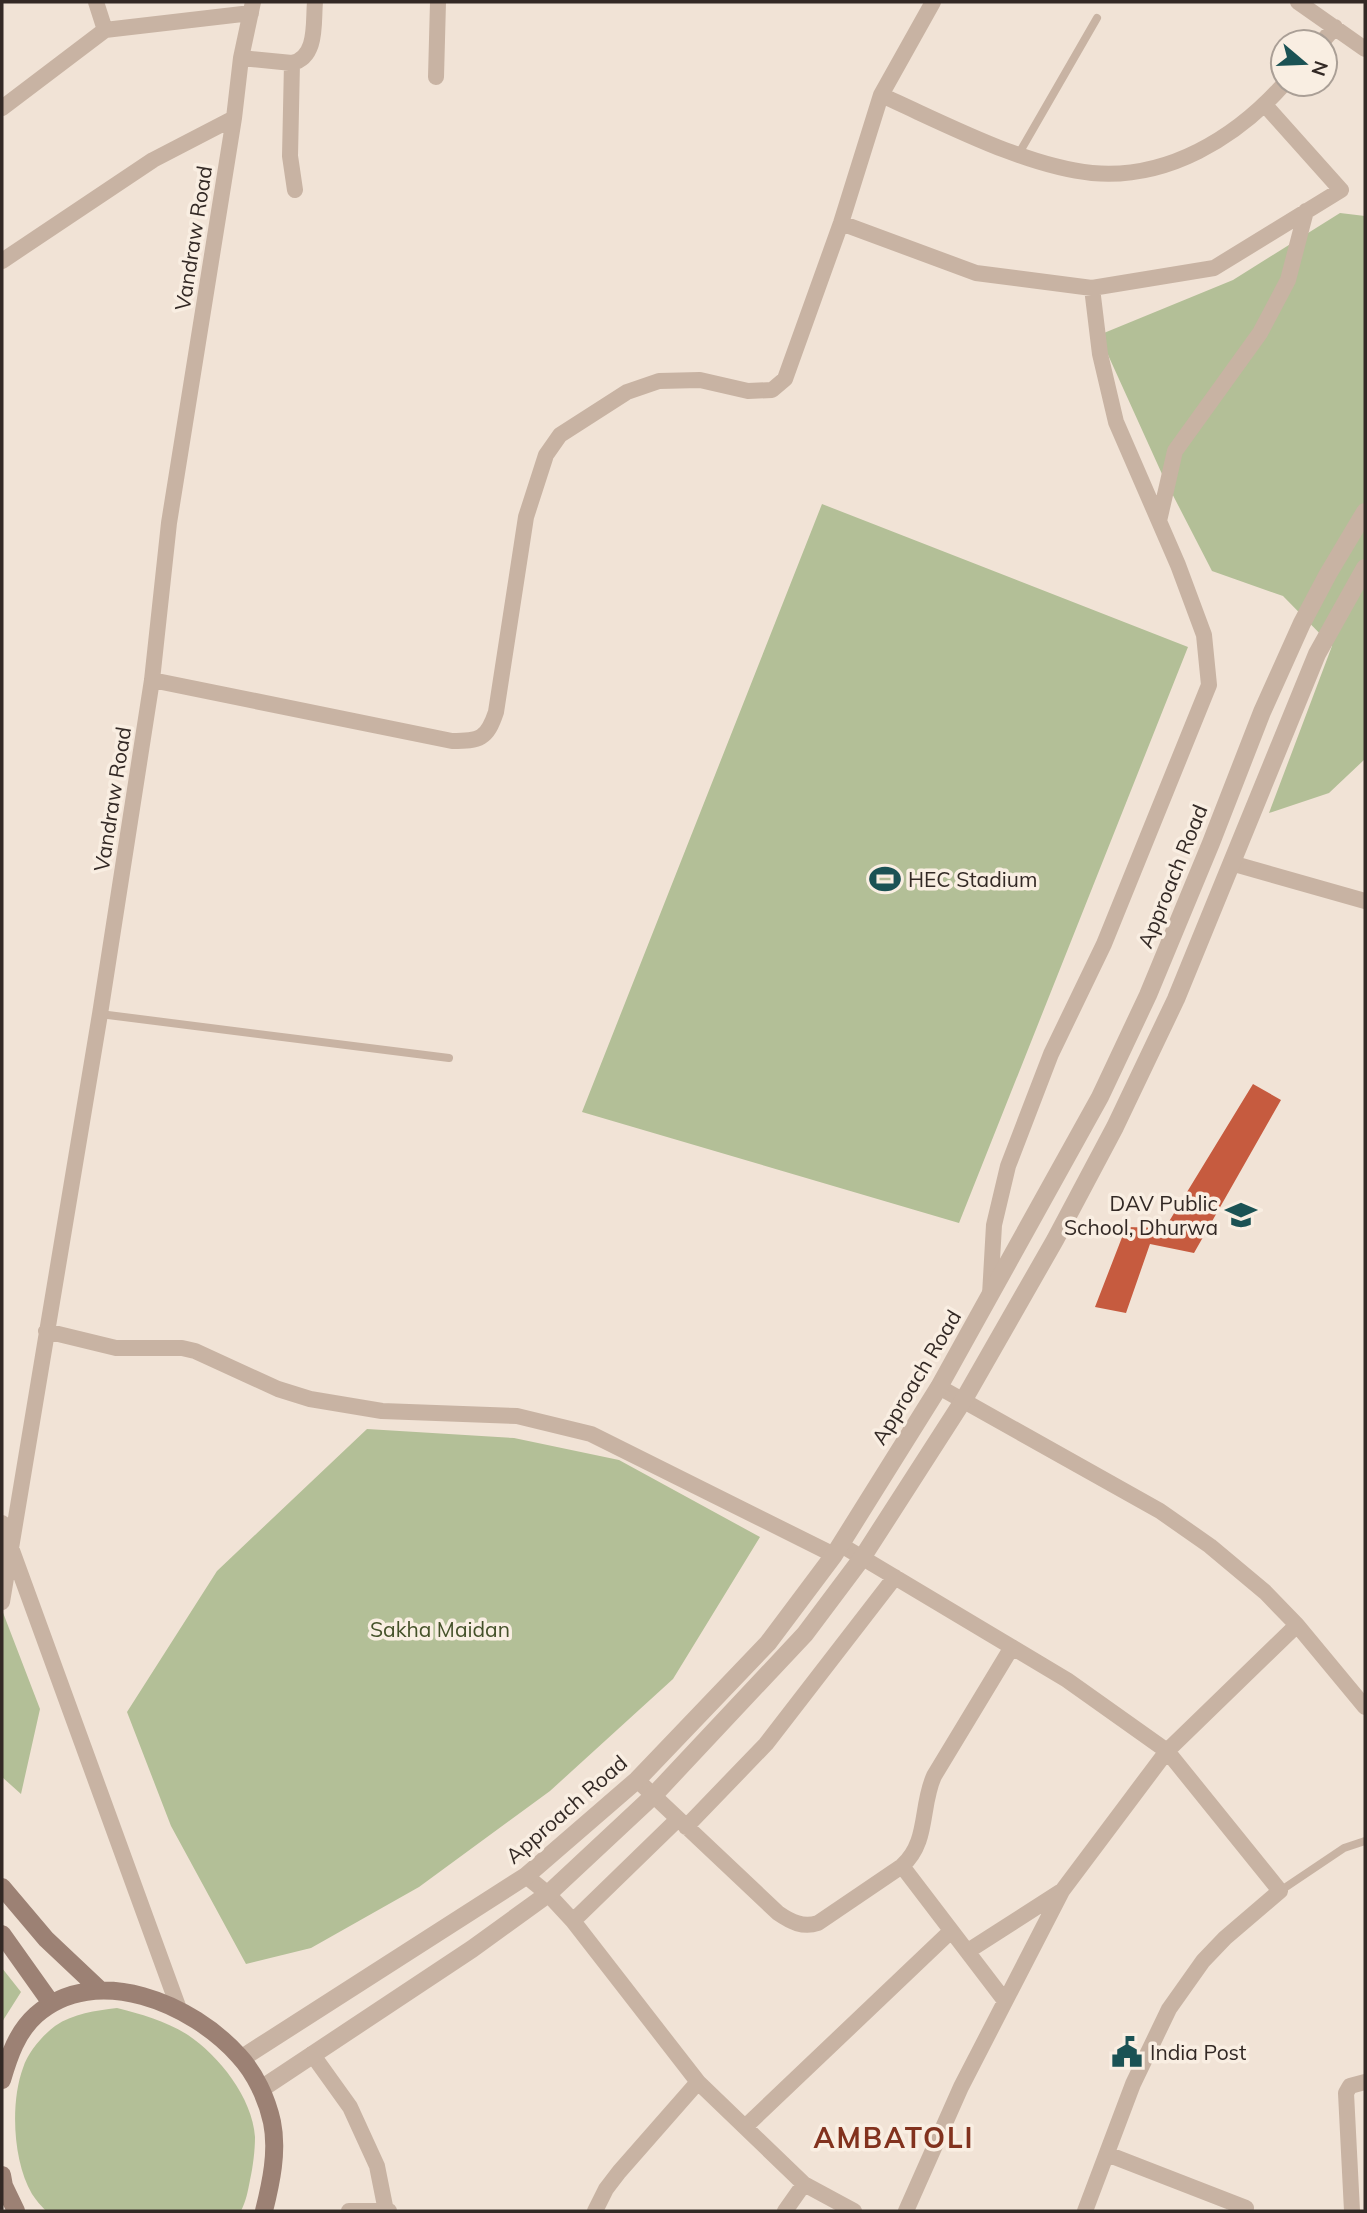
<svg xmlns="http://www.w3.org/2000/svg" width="1367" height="2213" viewBox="0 0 1367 2213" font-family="Mulish,sans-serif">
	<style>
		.green { fill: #b3bf97 }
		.building { fill: #c65b3f }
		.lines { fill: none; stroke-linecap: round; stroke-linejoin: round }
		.service { stroke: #c8b3a3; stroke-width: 8 }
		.minor { stroke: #c8b3a3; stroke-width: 16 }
		.tertiary { stroke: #c8b3a3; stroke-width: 18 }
		.secondary { stroke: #9c8174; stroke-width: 18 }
		.labels { text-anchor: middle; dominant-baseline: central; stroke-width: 7; stroke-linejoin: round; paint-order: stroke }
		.street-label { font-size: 21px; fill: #332925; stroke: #f9eee2 }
		.poi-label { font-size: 21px; fill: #332925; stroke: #f9eee2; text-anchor: start }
		.park-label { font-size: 21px; fill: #445129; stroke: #f9eee2 }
		.district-label { font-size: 28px; font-weight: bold; letter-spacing: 2px; fill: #82321e; stroke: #f9eee2 }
	</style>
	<rect width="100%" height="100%" fill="#f1e3d6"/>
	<path class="green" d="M 1340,213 L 1365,216 L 1365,759 L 1329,793 L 1269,813 L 1332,646 L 1283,596 L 1212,571 L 1162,474 L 1099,335 L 1233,280 Z
		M 822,504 L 1188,647 L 959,1223 L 582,1112 Z
		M 367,1429 L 514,1438 L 619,1460 L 760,1537 L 673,1679 L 550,1791 L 419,1887 L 311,1948 L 246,1964 L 171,1826 L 127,1712 L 217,1571 Z
		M 2,1610 L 40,1709 L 21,1794 L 2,1777 Z
		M 2,1968 L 21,1992 L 2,2022 Z
		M 117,2008 C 141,2014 166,2021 188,2035 C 219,2056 252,2097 255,2137 C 255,2150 253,2167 250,2180 C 248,2191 246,2201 241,2211 L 46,2211 C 41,2206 36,2200 32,2194 C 13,2162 10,2103 23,2068 C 28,2052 42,2036 55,2026 C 74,2013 95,2011 117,2008 Z"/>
	<path class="building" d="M 1253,1084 L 1281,1100 L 1194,1253 L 1150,1244 L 1126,1313 L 1095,1307 L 1126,1227 L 1165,1228 Z"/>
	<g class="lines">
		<path class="service" d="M 1018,155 L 1097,18
			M 100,1014 L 449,1058
			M 1280,1891 L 1344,1848 L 1365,1841"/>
		<path class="minor" d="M 96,2 L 105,30
			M 1298,2 L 1365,49
			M 1322,42 L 1335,27
			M 241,58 L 292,63 C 318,57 313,22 315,2
			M 292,63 L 290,156 L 295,190
			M 436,77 L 438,2
			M 881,95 C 944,123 1024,166 1092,173 C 1167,180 1236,138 1284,84
			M 2,108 L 105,30 L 251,13
			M 841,223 L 976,273 L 1092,288 L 1214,268 L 1341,190 L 1265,105
			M 2,261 L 153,160 L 234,118
			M 1159,521 L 1175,451 L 1260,333 L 1288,280 L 1306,211
			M 152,680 L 452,741 C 480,741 487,739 496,712 L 526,517 L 546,455 L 560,435 L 627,392 L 659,381 L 700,380 L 748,391 L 772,390 L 785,379 L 790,365 L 841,223 L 881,95 L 933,2
			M 1231,863 L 1365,901
			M 990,1295 L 994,1225 L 1008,1166 L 1051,1054 L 1104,944 L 1209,685 L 1204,635 L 1178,565 L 1116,422 L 1100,354 L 1092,288
			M 46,1331 L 116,1348 L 182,1348 L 195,1351 L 278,1389 L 310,1399 L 382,1411 L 517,1416 L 591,1434 L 834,1555
			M 939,1387 L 1160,1511 L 1210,1546 L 1265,1592 L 1297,1625 L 1365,1707
			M 2,1523 L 179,2009
			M 841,1545 L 1067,1680 L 1167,1751 L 1280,1891 L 1225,1938 L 1203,1961 L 1169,2009 L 1133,2084 L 1085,2211
			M 2,1602 L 100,1014 L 152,680 L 169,523 L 234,118 L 241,58 L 253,2
			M 637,1780 L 778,1913 C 791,1922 803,1928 818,1923 L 902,1866 C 929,1842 920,1807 934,1776 L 1012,1647
			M 686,1827 L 766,1744 L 895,1577
			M 902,1866 L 1005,2001
			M 526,1876 L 548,1894 L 573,1921 L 698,2082 L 804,2184 L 854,2211
			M 573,1921 L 678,1819
			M 968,1951 L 1060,1892
			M 312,2054 L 350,2107 L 377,2166 L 386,2211
			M 745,2127 L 951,1931
			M 1107,2154 L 1246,2208
			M 349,2211 L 389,2211
			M 595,2211 L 606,2189 L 619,2172 L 698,2082
			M 785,2211 L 804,2184
			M 906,2211 L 961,2087 L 1062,1891 L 1167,1751 L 1297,1625
			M 1352,2211 L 1346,2093 L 1350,2086 L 1365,2082"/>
		<path class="tertiary" d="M 242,2058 L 526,1876 L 637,1780 L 768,1643 L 834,1555 L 939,1387 L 1100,1097 L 1148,995 L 1211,843 L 1262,712 L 1302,623 L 1328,574 L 1365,512
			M 261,2089 L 472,1949 L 548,1894 L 653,1796 L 805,1634 L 862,1558 L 963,1401 L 1055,1240 L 1115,1127 L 1176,999 L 1317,654 L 1365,568"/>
		<path class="secondary" d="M 2,1887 L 46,1939 L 99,1989
			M 2,1934 L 51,2003
			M 2,2080 C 9,2056 17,2032 36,2015 C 96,1962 193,2004 239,2056 C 255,2073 267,2099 272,2122 C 278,2151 271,2183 264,2211
			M 2,2175 L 4,2186 L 16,2211"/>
	</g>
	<defs>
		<symbol id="stadium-bare" viewBox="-9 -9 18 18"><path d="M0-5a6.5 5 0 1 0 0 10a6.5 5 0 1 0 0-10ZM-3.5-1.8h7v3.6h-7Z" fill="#1b5254" stroke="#f9eee2" stroke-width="2.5" paint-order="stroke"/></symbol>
		<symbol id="school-bare" viewBox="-9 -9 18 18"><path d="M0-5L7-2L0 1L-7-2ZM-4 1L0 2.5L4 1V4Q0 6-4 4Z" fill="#1b5254" stroke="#f9eee2" stroke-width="2.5" paint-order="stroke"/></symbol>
		<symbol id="civic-bare" viewBox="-9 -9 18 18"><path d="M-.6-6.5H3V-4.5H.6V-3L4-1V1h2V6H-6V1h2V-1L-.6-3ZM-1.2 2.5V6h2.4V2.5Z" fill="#1b5254" stroke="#f9eee2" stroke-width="2.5" paint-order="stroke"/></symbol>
	</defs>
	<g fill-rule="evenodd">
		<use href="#stadium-bare" x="863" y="857" width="44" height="44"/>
		<use href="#school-bare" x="1219" y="1193" width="44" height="44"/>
		<use href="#civic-bare" x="1105" y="2030" width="44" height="44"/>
	</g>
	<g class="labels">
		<g class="street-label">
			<text transform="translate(193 238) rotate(-81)">Vandraw Road</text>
			<text transform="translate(112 799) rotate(-81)">Vandraw Road</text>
			<text transform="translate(1172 876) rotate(-68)">Approach Road</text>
			<text transform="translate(916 1377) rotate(-59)">Approach Road</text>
			<text transform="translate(566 1809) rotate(-41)">Approach Road</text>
		</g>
		<g class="poi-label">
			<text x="908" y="879">HEC Stadium</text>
			<text x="1218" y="1203" text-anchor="end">DAV Public<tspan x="1218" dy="24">School, Dhurwa</tspan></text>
			<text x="1150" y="2052">India Post</text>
		</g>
		<g class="park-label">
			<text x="440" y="1629">Sakha Maidan</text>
		</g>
		<g class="district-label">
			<text x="894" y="2137">AMBATOLI</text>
		</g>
	</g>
	<rect width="1367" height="2213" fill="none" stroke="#332925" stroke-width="7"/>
	<g transform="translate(1304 63) rotate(109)"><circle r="33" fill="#f9eee2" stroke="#aa9f96" stroke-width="2"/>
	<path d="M0-5L12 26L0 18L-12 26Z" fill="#1b5254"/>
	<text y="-10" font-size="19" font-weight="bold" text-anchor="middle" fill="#332925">N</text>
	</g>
</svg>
